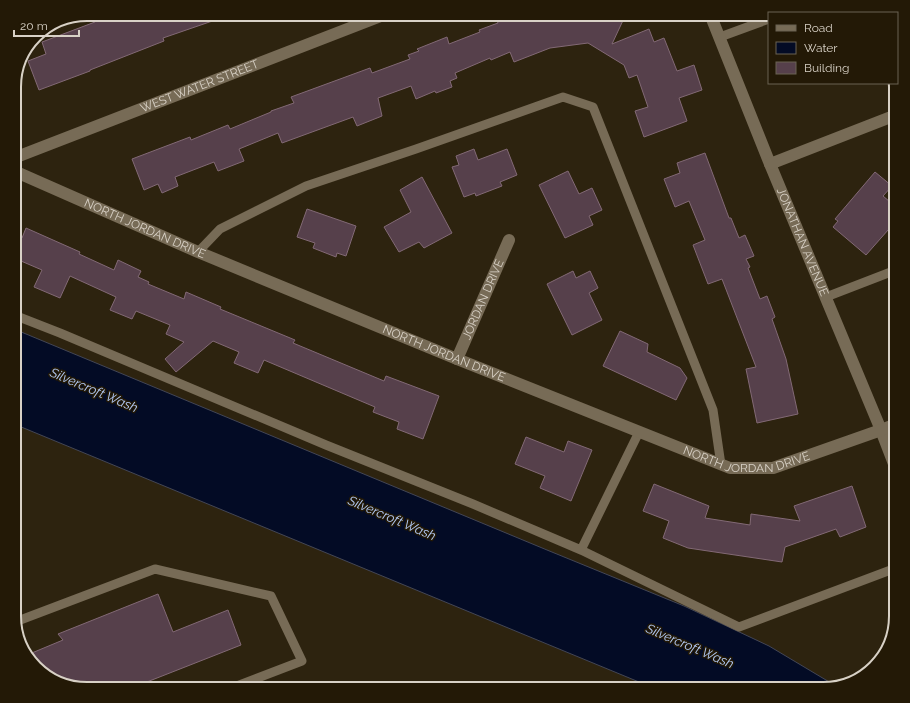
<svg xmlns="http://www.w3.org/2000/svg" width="910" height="703" viewBox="0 0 910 703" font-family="Raleway,sans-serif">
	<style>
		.water { fill: #030b25; stroke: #434655 }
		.building { fill: #56404b; stroke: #826975 }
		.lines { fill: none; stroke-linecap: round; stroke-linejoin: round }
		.lane { stroke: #776b56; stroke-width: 9 }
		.street { stroke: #776b56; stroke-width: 12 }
		.labels { text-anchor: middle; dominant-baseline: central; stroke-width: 3; stroke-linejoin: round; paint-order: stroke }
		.street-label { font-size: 12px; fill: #d8d1c6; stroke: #231906 }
		.water-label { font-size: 13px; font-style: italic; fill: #b5cdfb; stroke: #231906 }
		.rim { fill: none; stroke: #d8d1c6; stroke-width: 2 }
	</style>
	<rect width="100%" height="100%" fill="#2d230f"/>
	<path class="water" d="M 14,329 L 547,550 L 684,606 L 769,646 L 836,686 L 823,689 L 656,689 L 14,424 Z"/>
	<path class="building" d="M 91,14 L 224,14 L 224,17 L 163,38 L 164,41 L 90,70 L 90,71 L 39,90 L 28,61 L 46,54 L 42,42 L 95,22 Z
		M 511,14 L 626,14 L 612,44 L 649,29 L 654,42 L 664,38 L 677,71 L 694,65 L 702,90 L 679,98 L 687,121 L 644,137 L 635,111 L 648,107 L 637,75 L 629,78 L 624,65 L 588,43 L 550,48 L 514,62 L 510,52 L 491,60 L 490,58 L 455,73 L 457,78 L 450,81 L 452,87 L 436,93 L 435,91 L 416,99 L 411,86 L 378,98 L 382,116 L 357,126 L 353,117 L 282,143 L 278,133 L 239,149 L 244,161 L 218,171 L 214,162 L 175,177 L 178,186 L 162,193 L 158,184 L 144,190 L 132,159 L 190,137 L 191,140 L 228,125 L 230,129 L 271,112 L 271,111 L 294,103 L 291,97 L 370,68 L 372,73 L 410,59 L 408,55 L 419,51 L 417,49 L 447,37 L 449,44 L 480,32 L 479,30 L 498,23 L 497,20 Z
		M 474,149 L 478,160 L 507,149 L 517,175 L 500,182 L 502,186 L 476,196 L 475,193 L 464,197 L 452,167 L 459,165 L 456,156 Z
		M 705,153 L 729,218 L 731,218 L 739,238 L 745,235 L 754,256 L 746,259 L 750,267 L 748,268 L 760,299 L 767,296 L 775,317 L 772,319 L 786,359 L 798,414 L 757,423 L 746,369 L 756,367 L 722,279 L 708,284 L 693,245 L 705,240 L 689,201 L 675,207 L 664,179 L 680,173 L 677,163 Z
		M 568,171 L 579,194 L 592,188 L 602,210 L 589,216 L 593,225 L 565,238 L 539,185 Z
		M 875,172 L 892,186 L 883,196 L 896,207 L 896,221 L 866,255 L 833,227 L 838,221 L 835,219 Z
		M 422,177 L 452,233 L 424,248 L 419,242 L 399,252 L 384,227 L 411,212 L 400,190 Z
		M 307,209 L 356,226 L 346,256 L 337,253 L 336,257 L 313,248 L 315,243 L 297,237 Z
		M 26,228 L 80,252 L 79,254 L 114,270 L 118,260 L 141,271 L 138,277 L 149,282 L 148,284 L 184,299 L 186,292 L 221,307 L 220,309 L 295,340 L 293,343 L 384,381 L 386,376 L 439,396 L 423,439 L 397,429 L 399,422 L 373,412 L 375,407 L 264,360 L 258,373 L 234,363 L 239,352 L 213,341 L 176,372 L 165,359 L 184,342 L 166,334 L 170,325 L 136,311 L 132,319 L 110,310 L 116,297 L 70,276 L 60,298 L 34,287 L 42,270 L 14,258 L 14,235 L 22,238 Z
		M 573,271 L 576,278 L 590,271 L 598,288 L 589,293 L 602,320 L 572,335 L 547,284 Z
		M 620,331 L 648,344 L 647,352 L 680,368 L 687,378 L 676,400 L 603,366 Z
		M 526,437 L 564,452 L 568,441 L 592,450 L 571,501 L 540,488 L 545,476 L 515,464 Z
		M 654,484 L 709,506 L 705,518 L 750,525 L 751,514 L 800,521 L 794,506 L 852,486 L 866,527 L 840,537 L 836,529 L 785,547 L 782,562 L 688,548 L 663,538 L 669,521 L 643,511 Z
		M 158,594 L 173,632 L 228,610 L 241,645 L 129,689 L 87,689 L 42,674 L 27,655 L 63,640 L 58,634 Z"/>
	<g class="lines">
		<path class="lane" d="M 720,37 L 769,19
			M 198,252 L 220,229 L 306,186 L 416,149 L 563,97 L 593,107 L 713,410 L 721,465
			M 826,297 L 896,270
			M 14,315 L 60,333 L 326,445 L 473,504 L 581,550 L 639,432
			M 581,550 L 739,627 L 896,568
			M 15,622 L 155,569 L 271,596 L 302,661 L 229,689"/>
		<g class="street">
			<path id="s1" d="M 710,14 L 770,164 L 881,430 L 896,469"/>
			<path id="s2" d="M 14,158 L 386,14"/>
			<path d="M 770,164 L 896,115"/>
			<path id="s3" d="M 14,171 L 198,252 L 457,359 L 730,468 L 773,468 L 881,430 L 896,424"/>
			<path id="s4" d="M 457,359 L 509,240"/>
		</g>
	</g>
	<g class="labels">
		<g class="street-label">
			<text stroke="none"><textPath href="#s2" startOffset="199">WEST WATER STREET</textPath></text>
			<text stroke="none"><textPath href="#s3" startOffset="143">NORTH JORDAN DRIVE</textPath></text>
			<text stroke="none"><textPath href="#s1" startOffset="246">JONATHAN AVENUE</textPath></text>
			<text stroke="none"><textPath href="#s4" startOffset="65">JORDAN DRIVE</textPath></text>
			<text stroke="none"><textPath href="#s3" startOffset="467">NORTH JORDAN DRIVE</textPath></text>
			<text stroke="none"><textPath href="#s3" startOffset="791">NORTH JORDAN DRIVE</textPath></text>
		</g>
		<g class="water-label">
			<text transform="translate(94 390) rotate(23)">Silvercroft Wash</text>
			<text transform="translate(392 518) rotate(23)">Silvercroft Wash</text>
			<text transform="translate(690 646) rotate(23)">Silvercroft Wash</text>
		</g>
	</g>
	<path d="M0 0H910V703H0ZM87 21H823A66 66 0 0 1 889 87V616A66 66 0 0 1 823 682H87A66 66 0 0 1 21 616V87A66 66 0 0 1 87 21Z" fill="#231906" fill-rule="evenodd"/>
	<path class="rim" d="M87 21H823A66 66 0 0 1 889 87V616A66 66 0 0 1 823 682H87A66 66 0 0 1 21 616V87A66 66 0 0 1 87 21Z"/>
	<rect x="768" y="12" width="130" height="72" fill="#231906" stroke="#6b6353"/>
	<rect x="776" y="25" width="20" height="6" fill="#776b56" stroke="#6b6353"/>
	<text x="804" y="32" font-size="12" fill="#d8d1c6">Road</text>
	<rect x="776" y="42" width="20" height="12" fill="#030b25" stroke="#6b6353"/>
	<text x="804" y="52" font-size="12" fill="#d8d1c6">Water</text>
	<rect x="776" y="62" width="20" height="12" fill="#56404b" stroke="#6b6353"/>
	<text x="804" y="72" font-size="12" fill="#d8d1c6">Building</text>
	<path d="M14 30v6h65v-6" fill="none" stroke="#d8d1c6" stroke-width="2"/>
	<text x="20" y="30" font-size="12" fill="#d8d1c6" stroke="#231906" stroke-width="3" paint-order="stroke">20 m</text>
</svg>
